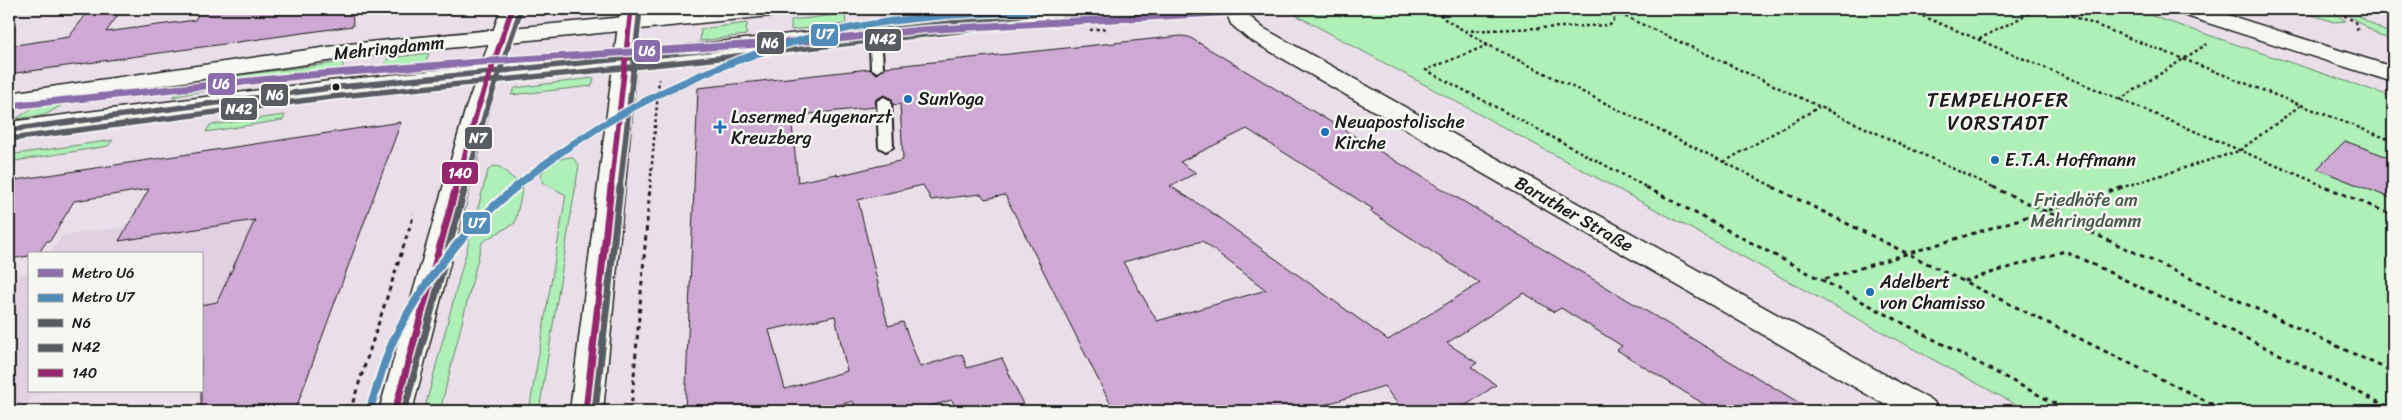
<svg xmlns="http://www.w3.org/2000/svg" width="2402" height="420" viewBox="0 0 2402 420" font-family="Sriracha,sans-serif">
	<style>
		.built { fill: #e1cfe2 }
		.green { fill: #afefb8; stroke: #66866a }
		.building { fill: #cda9d3; stroke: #1c1c1c; fill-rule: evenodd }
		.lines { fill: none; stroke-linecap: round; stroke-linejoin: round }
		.lane-casing { stroke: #1c1c1c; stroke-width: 4 }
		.street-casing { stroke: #1c1c1c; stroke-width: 3 }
		.secondary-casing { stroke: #1c1c1c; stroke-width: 3 }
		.primary-casing { stroke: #1c1c1c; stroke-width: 3 }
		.path-far1 { stroke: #1c1c1c; stroke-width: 2.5; stroke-dasharray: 3 3; stroke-linecap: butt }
		.path { stroke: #1c1c1c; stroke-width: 3; stroke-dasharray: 4.5 4.5; stroke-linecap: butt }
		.lane { fill: #f6f6f2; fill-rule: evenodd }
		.street { fill: #f6f6f2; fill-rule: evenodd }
		.secondary { fill: #f6f6f2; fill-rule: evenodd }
		.primary { fill: #f6f6f2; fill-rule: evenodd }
		.bus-1-casing { stroke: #f6f6f2; stroke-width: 9 }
		.bus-2-casing { stroke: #f6f6f2; stroke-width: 9 }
		.bus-3-far1-casing { stroke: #f6f6f2; stroke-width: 9 }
		.bus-3-casing { stroke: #f6f6f2; stroke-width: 11 }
		.bus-4-far1-casing { stroke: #f6f6f2; stroke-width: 9 }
		.bus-4-casing { stroke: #f6f6f2; stroke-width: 11 }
		.bus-1 { stroke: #595b62; stroke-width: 5.5 }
		.bus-2 { stroke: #595b62; stroke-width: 5.5 }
		.bus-3-far1 { stroke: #95276e; stroke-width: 5.5 }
		.bus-3 { stroke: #95276e; stroke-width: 7 }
		.bus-4-far1 { stroke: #595b62; stroke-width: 5.5 }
		.bus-4 { stroke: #595b62; stroke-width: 7 }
		.metro-1-casing { stroke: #f6f6f2; stroke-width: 10 }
		.metro-2-far1-casing { stroke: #f6f6f2; stroke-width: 10 }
		.metro-2-casing { stroke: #f6f6f2; stroke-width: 12 }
		.metro-1 { stroke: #8c6dab; stroke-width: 7 }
		.metro-2-far1 { stroke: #528dba; stroke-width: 7 }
		.metro-2 { stroke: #528dba; stroke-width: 8 }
		.bus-dot { fill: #1c1c1c; stroke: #f6f6f2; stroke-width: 2 }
		.poi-dot { fill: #1f6fb2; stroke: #f6f6f2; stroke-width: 2 }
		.labels { text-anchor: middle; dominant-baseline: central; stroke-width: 5; stroke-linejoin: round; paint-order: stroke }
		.street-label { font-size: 18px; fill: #1c1c1c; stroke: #f6f6f2 }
		.poi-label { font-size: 18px; fill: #1c1c1c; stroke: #f6f6f2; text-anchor: start }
		.park-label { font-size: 18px; fill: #485b4b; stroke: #f6f6f2 }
		.quarter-label { font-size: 20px; letter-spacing: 1px; fill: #1c1c1c; stroke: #f6f6f2 }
		.line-badge { stroke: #f6f6f2; stroke-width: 2 }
		.badge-label { font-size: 14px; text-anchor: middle; font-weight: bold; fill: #fff }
	</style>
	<rect width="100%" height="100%" fill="#eadfe9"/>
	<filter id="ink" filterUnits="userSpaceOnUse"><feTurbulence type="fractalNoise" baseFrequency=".02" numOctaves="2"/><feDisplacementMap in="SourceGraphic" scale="10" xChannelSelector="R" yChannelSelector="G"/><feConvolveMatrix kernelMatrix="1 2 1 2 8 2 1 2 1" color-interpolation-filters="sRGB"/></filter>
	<g filter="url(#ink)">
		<path class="built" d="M 253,174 L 275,292 L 201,305 L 201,254 L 50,254 L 62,236 L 128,226 L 149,189 Z
			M 29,272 L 29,391 L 58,391 L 32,396 L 24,411 L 9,411 L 9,278 Z"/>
		<path class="green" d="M 1412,9 L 2131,9 L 2393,97 L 2393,411 L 2028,411 L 1294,14 Z
			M 2294,9 L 2328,9 L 2346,21 L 2334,22 Z
			M 2339,9 L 2346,9 L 2393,36 L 2393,40 L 2380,36 Z
			M 845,14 L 846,24 L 791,30 L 791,20 Z
			M 747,23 L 746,35 L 700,41 L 701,29 Z
			M 429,53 L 425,65 L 382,69 L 388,58 Z
			M 344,62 L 341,72 L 250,82 L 172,97 L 199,80 Z
			M 594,78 L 592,86 L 511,95 L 515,88 Z
			M 74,98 L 45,115 L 16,119 L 42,102 Z
			M 285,115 L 283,120 L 206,132 L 210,125 Z
			M 113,140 L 108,146 L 9,162 L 9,155 Z
			M 572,157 L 579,165 L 539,411 L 529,411 L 566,195 L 542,182 L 541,175 C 548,162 558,158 572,157 Z
			M 494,166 L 500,167 L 523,187 L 515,223 L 482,242 L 440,411 L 424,411 L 488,170 Z"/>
		<path class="building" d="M 90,9 L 122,9 L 106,32 L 195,20 L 201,9 L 352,9 L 353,26 L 9,74 L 9,46 L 69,37 Z
			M 1181,36 L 1189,37 L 1813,411 L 1715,411 L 1617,350 L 1622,346 L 1561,308 L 1554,312 L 1524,293 L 1447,343 L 1477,363 L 1471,367 L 1496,385 L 1457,411 L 1403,411 L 1384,386 L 1305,411 L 1114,411 L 1005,195 L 985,199 L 981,194 L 931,200 L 923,185 L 858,200 L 888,326 L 903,322 L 920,367 L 962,354 L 967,368 L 1002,358 L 1026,411 L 957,411 L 952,400 L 912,411 L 857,411 L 853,401 L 817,411 L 685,411 L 698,88 L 869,69 L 878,74 L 885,67 ZM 885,95 L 892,99 L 893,105 L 900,104 L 903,160 L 837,176 L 837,174 L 798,182 L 791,116 L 875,107 L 876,99 ZM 1247,129 L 1373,209 L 1370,211 L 1480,283 L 1388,340 L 1208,210 L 1170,186 L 1196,173 L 1180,162 ZM 1202,241 L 1266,290 L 1157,321 L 1123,262 ZM 835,316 L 847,371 L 785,389 L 769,330 Z
			M 401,122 L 295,411 L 201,411 L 201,305 L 217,302 L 255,220 L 119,241 L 149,189 L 74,201 L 50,241 L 47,241 L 38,254 L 29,254 L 29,256 L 9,259 L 9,181 Z
			M 2345,141 L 2393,159 L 2393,199 L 2317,169 Z"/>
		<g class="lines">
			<defs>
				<path id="lane" d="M 875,26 L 881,30 L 883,68 L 877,72 L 871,68 L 869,30 Z
					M 884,97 L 891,101 L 893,147 L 886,151 L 879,147 L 877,101 Z"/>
				<path id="street" d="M 1225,9 L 1247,9 L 1249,16 L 1263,28 L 1934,402 L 1939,411 L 1896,411 L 1247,38 L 1231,24 Z"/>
				<path id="secondary" d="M 501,9 L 523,9 L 489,111 L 412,411 L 379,411 L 465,111 Z
					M 620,9 L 642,9 L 603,411 L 570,411 Z
					M 2177,9 L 2209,9 L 2393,67 L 2393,82 L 2180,14 Z"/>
				<path id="primary" d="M 706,9 L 781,9 L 778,14 L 770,16 L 349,58 L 9,107 L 9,93 L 349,44 Z
					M 1017,9 L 1085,9 L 1082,14 L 1074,16 L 700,58 L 330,95 L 9,138 L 9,122 L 330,81 L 700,44 Z"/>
			</defs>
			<use href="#lane" class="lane-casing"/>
			<use href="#street" class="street-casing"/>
			<use href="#secondary" class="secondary-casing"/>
			<use href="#primary" class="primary-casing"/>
			<path class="path-far1" d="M 1437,9 L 1443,18 L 1488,45 L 1776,188
				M 1609,9 L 1995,188
				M 1906,9 L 2329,188
				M 2055,9 L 2393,141
				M 2334,9 L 2355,22 L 2358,31
				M 1097,23 L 1208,13
				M 1090,30 L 1106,28
				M 1465,31 L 1610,25 L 1619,13 L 1717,9
				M 1979,39 L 2038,9
				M 1488,45 L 1426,70 L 1648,188
				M 2119,100 L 2207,44
				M 1724,162 L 1819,107
				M 650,188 L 659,79
				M 2120,188 L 2239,151 L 2301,105"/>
			<path class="path" d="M 1646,187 L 2069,411
				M 1773,187 L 2226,411
				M 1993,187 L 2393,372
				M 2326,187 L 2393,215
				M 1825,279 L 2124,187
				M 1964,281 L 2065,251 L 2393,409
				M 350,411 L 414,214
				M 631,411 L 650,187"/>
			<use href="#lane" class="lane"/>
			<use href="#street" class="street"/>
			<use href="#secondary" class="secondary"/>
			<use href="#primary" class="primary"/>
			<defs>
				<path id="bus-1" d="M 9,130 L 330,88 L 700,51 L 1074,9"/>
				<path id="bus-2" d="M 10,139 L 331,97 L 701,60 L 1075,18"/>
				<path id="bus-3-far1" d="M 456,188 L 477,111 L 512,9
					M 611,188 L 631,9"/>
				<path id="bus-3" d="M 395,411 L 456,187
					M 586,411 L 611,187"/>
				<path id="bus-4-far1" d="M 465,188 L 485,114 L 520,12
					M 620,188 L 640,10"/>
				<path id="bus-4" d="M 404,411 L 465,187
					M 595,411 L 620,187"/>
			</defs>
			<use href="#bus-1" class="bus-1-casing"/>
			<use href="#bus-2" class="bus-2-casing"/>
			<use href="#bus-3-far1" class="bus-3-far1-casing"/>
			<use href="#bus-3" class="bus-3-casing"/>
			<use href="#bus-4-far1" class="bus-4-far1-casing"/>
			<use href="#bus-4" class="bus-4-casing"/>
			<use href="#bus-1" class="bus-1"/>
			<use href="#bus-2" class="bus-2"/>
			<use href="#bus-3-far1" class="bus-3-far1"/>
			<use href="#bus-3" class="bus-3"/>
			<use href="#bus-4-far1" class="bus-4-far1"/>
			<use href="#bus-4" class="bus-4"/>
			<defs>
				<path id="metro-1" d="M 9,106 L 309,75 L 506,60 L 837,39 L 921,30 L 1286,9"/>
				<path id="metro-2-far1" d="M 514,188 C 612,107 725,55 850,28 C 924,13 1005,13 1080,9"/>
				<path id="metro-2" d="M 369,411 C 378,386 384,358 396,335 C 425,278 466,228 516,187"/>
			</defs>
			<use href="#metro-1" class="metro-1-casing"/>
			<use href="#metro-2-far1" class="metro-2-far1-casing"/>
			<use href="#metro-2" class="metro-2-casing"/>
			<use href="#metro-1" class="metro-1"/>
			<use href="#metro-2-far1" class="metro-2-far1"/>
			<use href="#metro-2" class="metro-2"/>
		</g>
	</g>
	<circle class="bus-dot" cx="336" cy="87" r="4.5"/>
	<g class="poi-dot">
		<circle cx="908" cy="99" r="5"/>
		<path d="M717.5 119.5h5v5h5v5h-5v5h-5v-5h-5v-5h5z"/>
		<circle cx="1325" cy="132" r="5"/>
		<circle cx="1995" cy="160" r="5"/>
		<circle cx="1870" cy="292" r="5"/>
	</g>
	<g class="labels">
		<g class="street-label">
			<text transform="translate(389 48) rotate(-6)">Mehringdamm</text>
			<text transform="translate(1574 214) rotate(30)">Baruther Straße</text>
		</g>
		<g class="poi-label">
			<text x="918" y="99">SunYoga</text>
			<text x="731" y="117">Lasermed Augenarzt<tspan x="731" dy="21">Kreuzberg</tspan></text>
			<text x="1335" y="122">Neuapostolische<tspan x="1335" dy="21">Kirche</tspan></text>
			<text x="2005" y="160">E.T.A. Hoffmann</text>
			<text x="1880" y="282">Adelbert<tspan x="1880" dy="21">von Chamisso</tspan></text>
		</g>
		<g class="park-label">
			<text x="2086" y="200">Friedhöfe am<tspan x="2086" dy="21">Mehringdamm</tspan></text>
		</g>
		<g class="quarter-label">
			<text x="1998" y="100">TEMPELHOFER<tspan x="1998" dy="23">VORSTADT</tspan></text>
		</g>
	</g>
	<g class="line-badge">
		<rect x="810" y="23" width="29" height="24" rx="5" fill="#528dba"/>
		<rect x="864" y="28" width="38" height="24" rx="5" fill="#595b62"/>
		<rect x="756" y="31" width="29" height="24" rx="5" fill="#595b62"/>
		<rect x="633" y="39" width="28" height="24" rx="5" fill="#8c6dab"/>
		<rect x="207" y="72" width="29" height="24" rx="5" fill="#8c6dab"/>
		<rect x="260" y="83" width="29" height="24" rx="5" fill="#595b62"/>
		<rect x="220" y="97" width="38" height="24" rx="5" fill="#595b62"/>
		<rect x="464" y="126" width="29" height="24" rx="5" fill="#595b62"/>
		<rect x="441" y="161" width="38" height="24" rx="5" fill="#95276e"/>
		<rect x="462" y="211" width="29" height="24" rx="5" fill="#528dba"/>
	</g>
	<g class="badge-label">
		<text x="825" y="39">U7</text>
		<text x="883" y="44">N42</text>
		<text x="770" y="48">N6</text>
		<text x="647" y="56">U6</text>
		<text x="221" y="89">U6</text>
		<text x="275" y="100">N6</text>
		<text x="239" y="114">N42</text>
		<text x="478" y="143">N7</text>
		<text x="460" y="178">140</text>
		<text x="477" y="228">U7</text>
	</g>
	<rect width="2402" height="420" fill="none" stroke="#f6f6f2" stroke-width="30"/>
	<rect x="15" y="15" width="2372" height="390" fill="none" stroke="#1c1c1c" stroke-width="2" filter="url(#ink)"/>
	<rect x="28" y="252" width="175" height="140" fill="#f6f6f2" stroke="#9f9f9c"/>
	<rect x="38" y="269" width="25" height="8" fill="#8c6dab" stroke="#9f9f9c"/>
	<text x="72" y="278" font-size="15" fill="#1c1c1c">Metro U6</text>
	<rect x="38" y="294" width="25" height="8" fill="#528dba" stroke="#9f9f9c"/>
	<text x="72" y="302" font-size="15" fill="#1c1c1c">Metro U7</text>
	<rect x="38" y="319" width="25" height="8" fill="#595b62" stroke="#9f9f9c"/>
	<text x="72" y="328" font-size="15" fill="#1c1c1c">N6</text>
	<rect x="38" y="344" width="25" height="8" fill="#595b62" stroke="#9f9f9c"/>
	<text x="72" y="352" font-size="15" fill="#1c1c1c">N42</text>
	<rect x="38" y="369" width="25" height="8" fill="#95276e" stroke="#9f9f9c"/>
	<text x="72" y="378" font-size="15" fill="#1c1c1c">140</text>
</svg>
